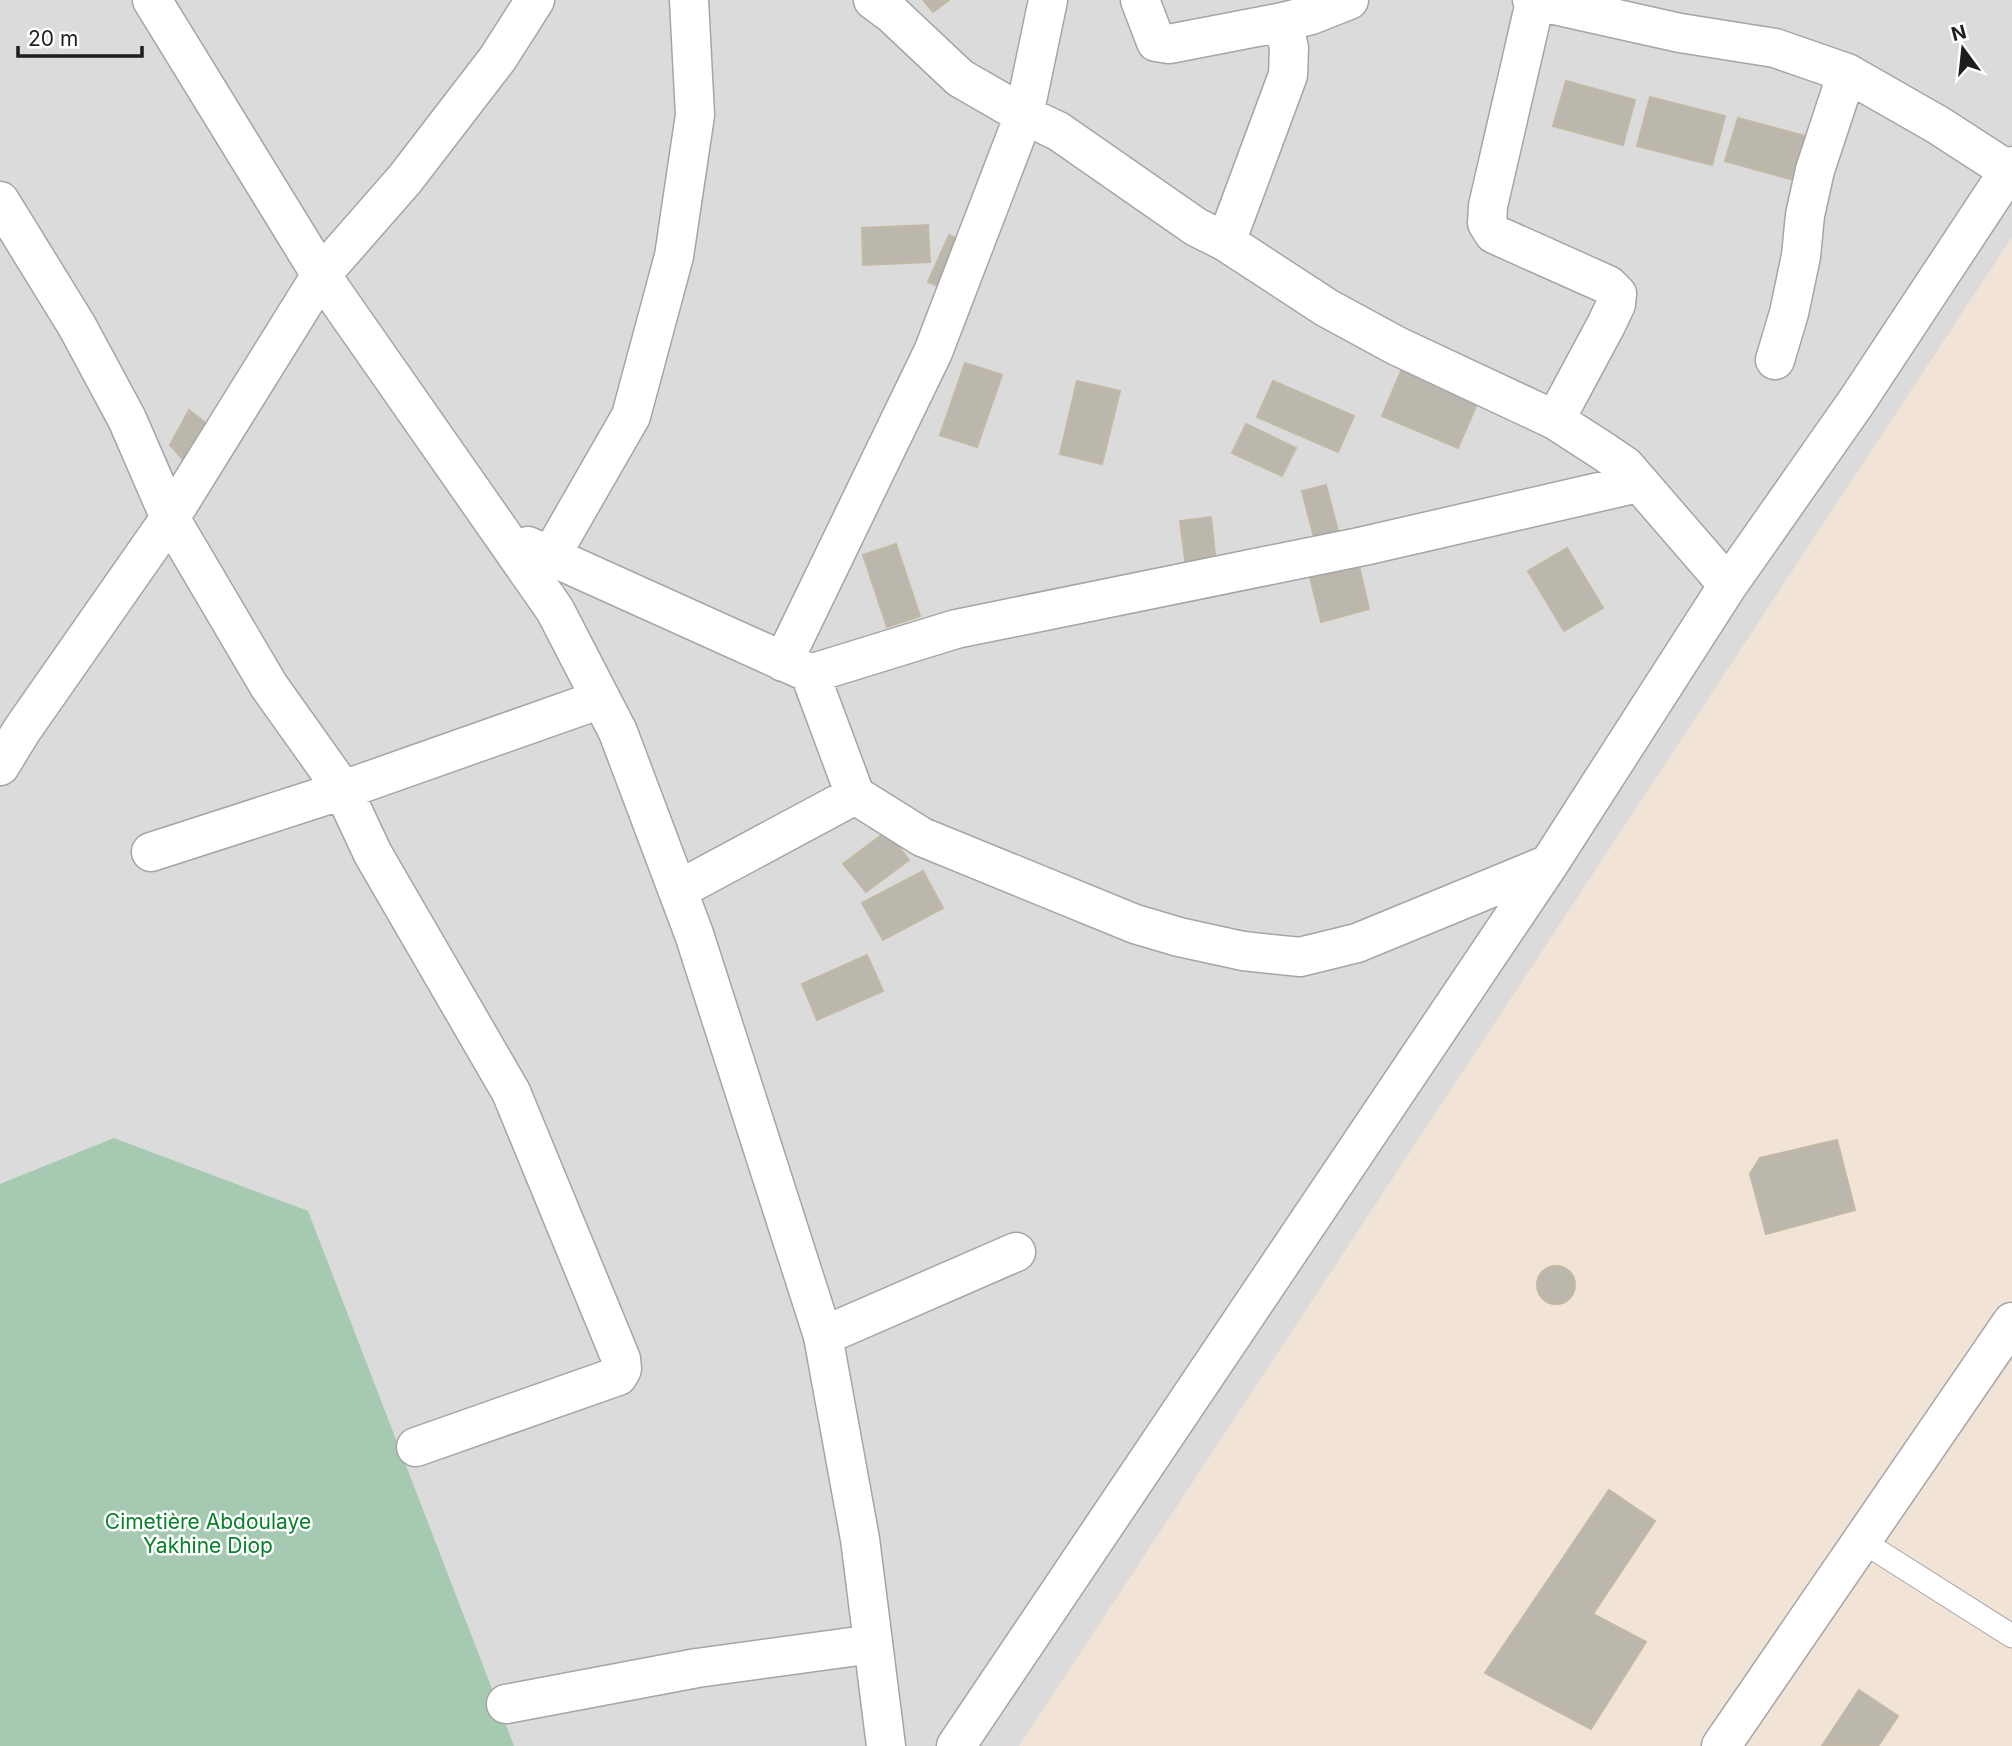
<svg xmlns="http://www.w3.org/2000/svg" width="2012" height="1746" viewBox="0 0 2012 1746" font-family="Inter,sans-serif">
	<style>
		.residential { fill: #dcdbdb }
		.military { fill: #f2e3d7 }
		.cemetery { fill: #a5c9b1 }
		.building { fill: #bcb7ad; stroke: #c2b8a6; stroke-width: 2 }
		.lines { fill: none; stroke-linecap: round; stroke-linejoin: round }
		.service-casing { stroke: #a5a5a5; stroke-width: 25 }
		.minor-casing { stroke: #a5a5a5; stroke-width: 41 }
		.tertiary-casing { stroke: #a5a5a5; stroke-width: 41 }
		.service { stroke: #fff; stroke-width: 23 }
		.minor { stroke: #fff; stroke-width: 38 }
		.tertiary { stroke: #fff; stroke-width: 38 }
		.labels { text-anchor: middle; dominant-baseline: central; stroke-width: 5; stroke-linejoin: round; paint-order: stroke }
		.park-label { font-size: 21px; fill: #09802a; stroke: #fff }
	</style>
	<rect width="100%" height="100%" fill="#efeee4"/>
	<path class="residential" d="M 0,0 L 2012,0 L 2012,1746 L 0,1746 Z"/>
	<path class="military" d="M 2012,237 L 2012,1746 L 1019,1746 Z"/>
	<path class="cemetery" d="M 114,1138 L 308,1211 L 514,1746 L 0,1746 L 0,1184 Z"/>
	<path class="building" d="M 923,0 L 949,0 L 933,12 Z
		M 1566,81 L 1635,100 L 1623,145 L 1553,126 Z
		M 1650,97 L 1725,116 L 1712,165 L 1637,146 Z
		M 1738,118 L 1809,137 L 1797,181 L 1725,161 Z
		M 928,225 L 930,262 L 863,265 L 862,228 Z
		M 949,235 L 970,245 L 949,291 L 928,282 Z
		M 965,363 L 1002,375 L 977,447 L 940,435 Z
		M 1404,364 L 1480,397 L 1458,448 L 1382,416 Z
		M 1077,381 L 1120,391 L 1102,464 L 1060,454 Z
		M 1273,381 L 1354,416 L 1338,452 L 1257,417 Z
		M 189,410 L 207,424 L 186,463 L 170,445 Z
		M 1246,424 L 1296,448 L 1282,476 L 1232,453 Z
		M 1326,485 L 1339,535 L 1315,541 L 1302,491 Z
		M 1211,517 L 1216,564 L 1186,567 L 1180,521 Z
		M 896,544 L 920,616 L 887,627 L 863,555 Z
		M 1567,548 L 1603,608 L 1564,631 L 1528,571 Z
		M 1358,561 L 1369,609 L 1321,622 L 1309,573 Z
		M 887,831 L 909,860 L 866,892 L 843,864 Z
		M 923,871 L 943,908 L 883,940 L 862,903 Z
		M 867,955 L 883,991 L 817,1020 L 802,984 Z
		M 1837,1140 L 1855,1210 L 1766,1234 L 1750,1174 L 1760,1158 Z
		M1537 1285a19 19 0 1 1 38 0a19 19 0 1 1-38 0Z
		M 1609,1490 L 1655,1521 L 1593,1614 L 1646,1642 L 1591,1729 L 1485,1673 Z
		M 1859,1690 L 1898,1716 L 1878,1746 L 1822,1746 Z"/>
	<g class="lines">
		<defs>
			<path id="service" d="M 1862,1541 L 2012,1636"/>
			<path id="minor" d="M 873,0 L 892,14 L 960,78 L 1024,115 L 1048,0
				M 1140,0 L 1156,42 L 1169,44 L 1283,22 L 1289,48 L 1288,75 L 1226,242
				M 1532,0 L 1680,33 L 1775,48 L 1847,73 L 1938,125 L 2009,171
				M 1535,2 L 1488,206 L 1487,223 L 1494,234 L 1608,285 L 1617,294 L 1616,304 L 1606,325 L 1555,420
				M 1283,22 L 1311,15 L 1349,0
				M 0,201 L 77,326 L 127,419 L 170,518 L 269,686 L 343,790 L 373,854 L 511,1092 L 621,1359 L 622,1369 L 618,1376 L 416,1447
				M 1775,360 L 1789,313 L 1801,256 L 1805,215 L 1815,170 L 1847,73
				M 528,546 L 805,671
				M 550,557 L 631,416 L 674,256 L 695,115 L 689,0
				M 783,662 L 933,352 L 1024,115 L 1058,131 L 1196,227 L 1226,242 L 1327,308 L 1397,346 L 1555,420 L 1603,451 L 1625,466 L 1728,585
				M 0,766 L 22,730 L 170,518 L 321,275 L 405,179 L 498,58 L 535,0
				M 151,852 L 343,790 L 601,699
				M 1549,864 L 1357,943 L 1300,957 L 1243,951 L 1179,937 L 1135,924 L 922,837 L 855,795 L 810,674 L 956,629 L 1364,546 L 1638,483
				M 678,890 L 855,795
				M 823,1336 L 1016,1252
				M 506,1704 L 697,1668 L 873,1644
				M 956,1746 L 1549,864 L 1728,585 L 1857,401 L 2012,166
				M 1721,1746 L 2012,1322"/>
			<path id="tertiary" d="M 152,0 L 321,275 L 555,610 L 618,732 L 694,934 L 823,1336 L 860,1539 L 886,1746"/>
		</defs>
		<use href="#service" class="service-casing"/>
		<use href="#minor" class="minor-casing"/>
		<use href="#tertiary" class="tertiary-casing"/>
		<use href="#service" class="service"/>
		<use href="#minor" class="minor"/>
		<use href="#tertiary" class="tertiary"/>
	</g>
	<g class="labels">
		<g class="park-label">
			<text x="208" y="1521">Cimetière Abdoulaye<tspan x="208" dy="24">Yakhine Diop</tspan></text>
		</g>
	</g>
	<g transform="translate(1963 49) rotate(345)" stroke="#ffffff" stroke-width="5" paint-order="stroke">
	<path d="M0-5L12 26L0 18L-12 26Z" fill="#1e1e1e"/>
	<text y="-10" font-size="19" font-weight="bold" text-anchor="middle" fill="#1e1e1e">N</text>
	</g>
	<path d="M18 46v10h124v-10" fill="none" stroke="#1e1e1e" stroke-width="3.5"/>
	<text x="28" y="46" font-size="21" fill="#1e1e1e" stroke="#ffffff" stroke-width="5" paint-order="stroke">20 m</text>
</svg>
